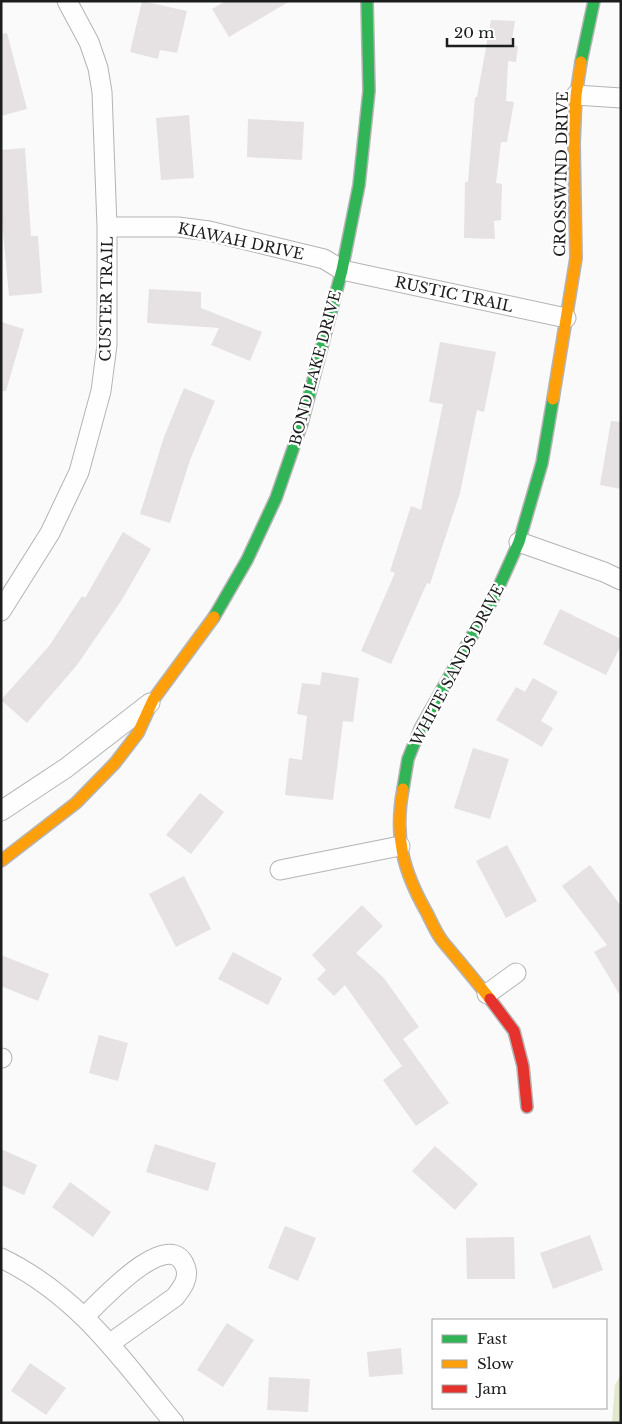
<svg xmlns="http://www.w3.org/2000/svg" width="622" height="1424" viewBox="0 0 622 1424" font-family="'Libre Baskerville',serif">
	<style>
		.green { fill: #e1e8cb }
		.building { fill: #e6e1e3 }
		.lines { fill: none; stroke-linecap: round; stroke-linejoin: round }
		.street-casing { stroke: #b4b4b4; stroke-width: 21 }
		.fast-casing { stroke: #b4b4b4; stroke-width: 14 }
		.slow-casing { stroke: #b4b4b4; stroke-width: 14 }
		.jam-casing { stroke: #b4b4b4; stroke-width: 14 }
		.street { stroke: #fefefe; stroke-width: 19 }
		.fast { stroke: #30b455; stroke-width: 11 }
		.slow { stroke: #ff9f0a; stroke-width: 11 }
		.jam { stroke: #e5322d; stroke-width: 11 }
		.labels { text-anchor: middle; dominant-baseline: central; stroke-width: 4.5; stroke-linejoin: round; paint-order: stroke }
		.street-label { font-size: 15px; fill: #1c1d1d; stroke: #fff }
	</style>
	<rect width="100%" height="100%" fill="#fafafb"/>
	<path class="green" d="M 621,1374 L 621,1423 L 612,1423 L 615,1385 Z"/>
	<path class="building" d="M 142,1 L 187,11 L 177,53 L 160,50 L 158,59 L 130,52 Z
		M 226,1 L 290,1 L 229,37 L 212,9 Z
		M 491,20 L 515,21 L 511,45 L 518,46 L 516,62 L 508,61 L 506,101 L 514,102 L 507,142 L 501,142 L 496,183 L 502,184 L 501,220 L 494,221 L 495,239 L 464,238 L 465,182 L 468,182 L 475,97 L 477,97 Z
		M 7,33 L 27,109 L 1,116 L 1,34 Z
		M 189,115 L 194,178 L 161,180 L 156,118 Z
		M 248,119 L 304,122 L 302,160 L 247,157 Z
		M 25,148 L 31,236 L 38,236 L 42,293 L 9,296 L 1,210 L 1,150 Z
		M 149,289 L 201,292 L 201,308 L 262,332 L 250,361 L 211,345 L 219,328 L 147,323 Z
		M 1,322 L 24,329 L 6,391 L 1,391 Z
		M 440,342 L 496,352 L 484,412 L 477,410 L 460,493 L 430,584 L 427,583 L 391,664 L 361,651 L 395,573 L 390,571 L 411,506 L 421,510 L 443,404 L 429,402 Z
		M 184,388 L 215,401 L 190,460 L 170,523 L 140,514 L 164,437 Z
		M 611,421 L 621,422 L 621,489 L 600,485 Z
		M 123,532 L 151,549 L 123,598 L 77,665 L 27,723 L 1,700 L 49,646 L 82,596 L 85,598 Z
		M 560,609 L 621,639 L 621,645 L 606,675 L 543,644 Z
		M 322,672 L 359,678 L 353,722 L 343,721 L 333,800 L 285,795 L 289,758 L 302,760 L 307,716 L 297,714 L 302,683 L 320,685 Z
		M 533,678 L 558,692 L 541,721 L 553,728 L 542,747 L 496,720 L 516,687 L 525,692 Z
		M 473,748 L 509,759 L 490,819 L 454,808 Z
		M 200,793 L 224,812 L 191,854 L 166,835 Z
		M 507,845 L 537,901 L 506,918 L 476,861 Z
		M 590,865 L 621,906 L 621,997 L 594,952 L 607,945 L 562,886 Z
		M 184,876 L 211,929 L 176,947 L 149,894 Z
		M 362,905 L 383,926 L 356,953 L 383,977 L 419,1027 L 403,1039 L 449,1103 L 416,1126 L 383,1080 L 402,1066 L 345,985 L 334,996 L 317,979 L 326,970 L 312,955 Z
		M 233,952 L 282,978 L 268,1005 L 218,979 Z
		M 1,955 L 49,974 L 38,1001 L 1,986 Z
		M 99,1035 L 128,1043 L 118,1081 L 89,1073 Z
		M 155,1144 L 216,1163 L 208,1191 L 146,1172 Z
		M 435,1146 L 478,1184 L 455,1210 L 412,1171 Z
		M 1,1149 L 37,1165 L 24,1195 L 1,1185 Z
		M 70,1182 L 111,1212 L 93,1237 L 52,1207 Z
		M 285,1226 L 316,1238 L 298,1281 L 268,1268 Z
		M 590,1235 L 603,1270 L 553,1289 L 540,1253 Z
		M 514,1237 L 515,1279 L 467,1279 L 466,1238 Z
		M 227,1323 L 254,1340 L 223,1387 L 197,1370 Z
		M 401,1348 L 403,1374 L 369,1377 L 367,1352 Z
		M 30,1363 L 66,1388 L 46,1415 L 11,1391 Z
		M 269,1377 L 310,1379 L 308,1412 L 267,1410 Z"/>
	<g class="lines">
		<defs>
			<path id="street" d="M 576,95 L 621,98
				M 107,227 L 178,227 L 209,231 L 324,259 L 342,270 L 566,318
				M 519,542 L 604,572 L 621,580
				M 1,611 L 50,533 L 79,472 L 101,391 L 107,345 L 107,227 L 102,92 L 98,68 L 89,42 L 67,1
				M 1,811 L 66,768 L 150,703
				M 280,870 L 400,846
				M 487,994 L 516,973
				M 1,1058 L 2,1058
				M 1,1258 C 78,1295 121,1358 174,1423
				M 85,1316 C 99,1303 169,1225 185,1266 C 190,1278 182,1288 175,1297 L 109,1344"/>
			<path id="fast" d="M 581,62 L 594,1
				M 214,617 L 247,560 L 276,498 L 302,423 L 342,270 L 359,185 L 369,91 L 367,1
				M 403,789 L 408,759 L 420,729 L 496,593 L 519,542 L 542,463 L 553,399"/>
			<path id="slow" d="M 553,399 L 576,258 L 574,144 L 576,95 L 581,62
				M 403,789 C 394,837 403,871 427,913 C 432,923 437,935 444,943 C 460,962 475,980 490,999
				M 1,861 L 76,803 L 115,763 L 138,733 L 153,700 L 214,617"/>
			<path id="jam" d="M 490,999 L 514,1031 L 523,1066 L 527,1107"/>
		</defs>
		<use href="#street" class="street-casing"/>
		<use href="#fast" class="fast-casing"/>
		<use href="#slow" class="slow-casing"/>
		<use href="#jam" class="jam-casing"/>
		<use href="#street" class="street"/>
		<use href="#fast" class="fast"/>
		<use href="#slow" class="slow"/>
		<use href="#jam" class="jam"/>
	</g>
	<g class="labels">
		<g class="street-label">
			<text transform="translate(561 174) rotate(-89)">CROSSWIND DRIVE</text>
			<text transform="translate(241 241) rotate(12)">KIAWAH DRIVE</text>
			<text transform="translate(454 294) rotate(12)">RUSTIC TRAIL</text>
			<text transform="translate(106 299) rotate(-89)">CUSTER TRAIL</text>
			<text transform="translate(315 368) rotate(-75)">BOND LAKE DRIVE</text>
			<text transform="translate(457 665) rotate(-62)">WHITE SANDS DRIVE</text>
		</g>
	</g>
	<rect width="622" height="1424" fill="none" stroke="#1c1d1d" stroke-width="5"/>
	<rect x="432" y="1319" width="175" height="90" fill="#ffffff" stroke="#a4a5a5"/>
	<rect x="442" y="1335" width="25" height="8" fill="#30b455" stroke="#a4a5a5"/>
	<text x="477" y="1344" font-size="15" fill="#1c1d1d">Fast</text>
	<rect x="442" y="1360" width="25" height="8" fill="#ff9f0a" stroke="#a4a5a5"/>
	<text x="477" y="1369" font-size="15" fill="#1c1d1d">Slow</text>
	<rect x="442" y="1385" width="25" height="8" fill="#e5322d" stroke="#a4a5a5"/>
	<text x="477" y="1394" font-size="15" fill="#1c1d1d">Jam</text>
	<path d="M447 38v8h66v-8" fill="none" stroke="#1c1d1d" stroke-width="2.5"/>
	<text x="454" y="38" font-size="15" fill="#1c1d1d" stroke="#ffffff" stroke-width="4" paint-order="stroke">20 m</text>
</svg>
